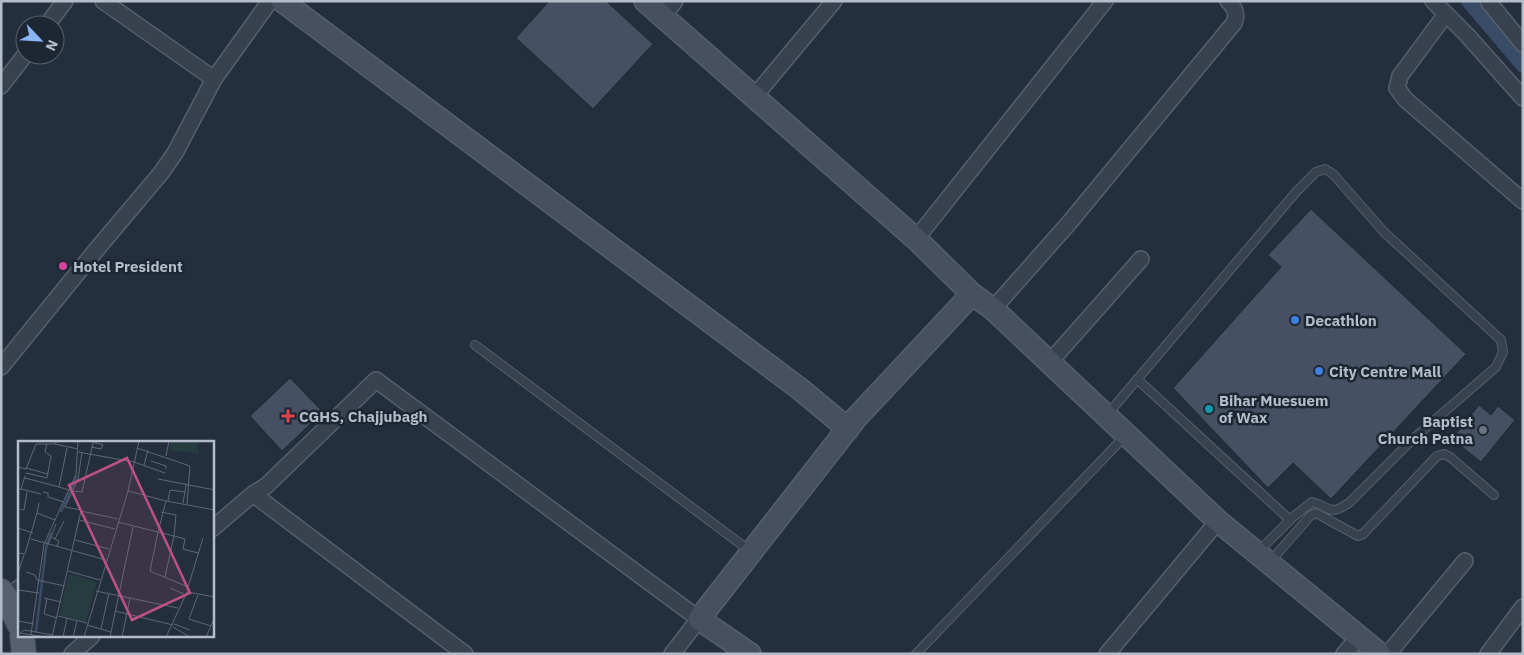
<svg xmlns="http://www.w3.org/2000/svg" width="1524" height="655" viewBox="0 0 1524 655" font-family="'IBM Plex Sans',sans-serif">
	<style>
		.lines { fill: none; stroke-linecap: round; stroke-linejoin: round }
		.canal { stroke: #394c67; stroke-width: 14 }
		.building { fill: #455162; stroke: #1f2835 }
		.lane-casing { stroke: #565f6c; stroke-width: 10 }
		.street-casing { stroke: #565f6c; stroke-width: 18 }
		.secondary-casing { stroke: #565f6c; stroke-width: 24 }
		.primary-casing { stroke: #414a57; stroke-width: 26 }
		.lane { stroke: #38414e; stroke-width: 8 }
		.street { stroke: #38414e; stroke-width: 15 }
		.secondary { stroke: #465061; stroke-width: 21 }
		.primary { stroke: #56606e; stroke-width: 24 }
		.hotel-dot { fill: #d1479c; stroke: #1d2633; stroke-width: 2 }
		.shop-dot { fill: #3f7fe0; stroke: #1d2633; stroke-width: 2 }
		.culture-dot { fill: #0f9aa8; stroke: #1d2633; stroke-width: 2 }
		.health-dot { fill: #e0444e; stroke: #1d2633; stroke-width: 2 }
		.worship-dot { fill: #6b7280; stroke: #1d2633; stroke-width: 2 }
		.labels { text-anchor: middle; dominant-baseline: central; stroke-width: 5; stroke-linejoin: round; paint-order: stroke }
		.poi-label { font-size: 15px; font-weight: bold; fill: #b4bcc9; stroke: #1d2633; text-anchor: start }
		.inset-river { fill: none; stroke: #394c67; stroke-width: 2.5 }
		.inset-road { fill: none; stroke: #5e6776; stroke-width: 1 }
		.view { fill: #bd5182; fill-opacity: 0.15; stroke: #bd5182; stroke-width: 2.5 }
		.inset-edge { fill: none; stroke: #b4bcc9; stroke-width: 2.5 }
	</style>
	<rect width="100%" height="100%" fill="#242f3e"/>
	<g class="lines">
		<path class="canal" d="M 1468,1 L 1523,66"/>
	</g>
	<path class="building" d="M 549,1 L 606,1 L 653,44 L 593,109 L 516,38 Z
		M 1311,209 L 1466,354 L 1331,499 L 1293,463 L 1268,488 L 1173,388 L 1281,267 L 1268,255 Z
		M 290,378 L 323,412 L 282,451 L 250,416 Z
		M 1479,405 L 1491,415 L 1498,406 L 1515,420 L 1481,462 L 1452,439 Z"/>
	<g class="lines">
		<defs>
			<path id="lane" d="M 475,345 L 750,551
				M 1137,379 L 1290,520
				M 1107,415 L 1296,192 L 1316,172 L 1325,169 L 1333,174 L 1384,232 L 1501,340 L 1503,352 L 1496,367 L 1414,438 L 1349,503 C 1329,516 1332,508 1312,502 L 1293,517 L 1258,552
				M 1269,563 L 1311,515 L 1316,513 L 1358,536 L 1363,534 L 1437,456 L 1444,454 L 1450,457 L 1494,495
				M 916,654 L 1126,435"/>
			<path id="street" d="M 103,1 L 214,79
				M 1433,1 L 1467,35 L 1523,98
				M 1488,1 L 1523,44
				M 1446,14 L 1400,76 L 1397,88 L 1405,99 L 1523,201
				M 662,17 L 675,1
				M 47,25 L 65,1
				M 1,86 L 25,55
				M 754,97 L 834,1
				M 916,239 L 1105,1
				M 993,309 L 1069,223 L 1234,23 C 1238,14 1235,8 1228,1
				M 1049,363 L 1141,259
				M 1,367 L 97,249 L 161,173 L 175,153 L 214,79 L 270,1
				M 253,494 L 465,654
				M 212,529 L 253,494 L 266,486 L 376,380 L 699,619 L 672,654
				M 7,599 L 19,588
				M 72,654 L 92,636
				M 1107,654 L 1218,521
				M 1344,654 L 1359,637
				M 1388,654 L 1465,561
				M 1488,654 L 1523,607"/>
			<path id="secondary" d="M 282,1 L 800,389 L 848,429
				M 645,1 L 916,239 L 972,294 L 993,309 L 1218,521 L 1380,654
				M 750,654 L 699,619 L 856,418 L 972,294"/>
			<path id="primary" d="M 1,591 L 7,599 L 19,624
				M 22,636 L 24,654"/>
		</defs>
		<use href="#lane" class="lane-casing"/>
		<use href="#street" class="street-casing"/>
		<use href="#secondary" class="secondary-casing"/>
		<use href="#primary" class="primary-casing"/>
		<use href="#lane" class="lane"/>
		<use href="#street" class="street"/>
		<use href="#secondary" class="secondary"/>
		<use href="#primary" class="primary"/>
	</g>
	<circle class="hotel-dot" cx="63" cy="266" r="5"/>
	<g class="shop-dot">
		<circle cx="1295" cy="320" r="5"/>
		<circle cx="1319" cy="371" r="5"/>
	</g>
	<circle class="culture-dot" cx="1209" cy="409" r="5"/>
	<path class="health-dot" d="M285.5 408.5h5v5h5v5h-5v5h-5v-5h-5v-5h5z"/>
	<circle class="worship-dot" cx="1483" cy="430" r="5"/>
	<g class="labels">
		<g class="poi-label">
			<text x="73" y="266">Hotel President</text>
			<text x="1305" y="320">Decathlon</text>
			<text x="1329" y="371">City Centre Mall</text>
			<text x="1219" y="400">Bihar Muesuem<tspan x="1219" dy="17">of Wax</tspan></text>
			<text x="299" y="416">CGHS, Chajjubagh</text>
			<text x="1473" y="421" text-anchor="end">Baptist<tspan x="1473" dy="17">Church Patna</tspan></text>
		</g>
	</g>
	<g transform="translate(18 441)">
		<rect width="196" height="196" fill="#242f3e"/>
		<path d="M 153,0 L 180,0 L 181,13 L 151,9 ZM 51,133 L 79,141 L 68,181 L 41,174 Z" fill="#263c3f"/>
		<path class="inset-river" d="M 43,71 L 59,35M 18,191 L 28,107 L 33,92"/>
		<path class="inset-road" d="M 72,0 L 85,4 L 83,8 L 73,6M 37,3 L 60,8M 49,7 L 41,46 L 51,49M 119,7 L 172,25 L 169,63M 60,11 L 116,21 L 147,32M 148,15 L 151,0M 133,20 L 148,25 L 148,28M 126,24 L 130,9M 0,26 L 8,28 L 18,3 L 37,3 L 39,0M 8,27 L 30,33M 8,32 L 29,37 L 33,15 L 27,11 L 29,3M 7,37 L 41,46M 140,38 L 197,49M 0,48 L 3,48 L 7,35M 3,48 L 23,53M 55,50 L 64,51 L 75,2M 110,50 L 148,60M 25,51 L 30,52 L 30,56 L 46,61M 150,60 L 152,49 L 167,51M 21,62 L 19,72 L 37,79M 165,62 L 168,44M 2,68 L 6,69 L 9,51M 63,69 L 47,66 L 60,38 L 64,11M 143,71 L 158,74 L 156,95 L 167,98 L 165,108 L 180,112M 61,79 L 97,88M 100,81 L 140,91 L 148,60 L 197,69M 0,87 L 15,92M 33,96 L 41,100 L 39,106M 13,98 L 88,119M 37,98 L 46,80M 57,99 L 91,108M 30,103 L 38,83M 0,112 L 7,113 L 19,72M 50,130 L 82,139M 8,131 L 17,134 L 19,139 L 47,145M 0,132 L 6,114M 147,136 L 156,95 L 140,91 L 132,130 L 170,146 L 170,150M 170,146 L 185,97M 152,147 L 166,153M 0,149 L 21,152M 78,150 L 160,167M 180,154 L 171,178 L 193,185M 26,157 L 43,161M 29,158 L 26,173 L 39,177M 97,170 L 155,184M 40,175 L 69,182M 0,180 L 16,183M 156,183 L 172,189M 69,184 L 93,191M 155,186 L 172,196M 83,188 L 91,152M 2,192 L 6,189 L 35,194M 2,192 L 28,196M 13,193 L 26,103 L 58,33 L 60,0M 34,196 L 63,70 L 100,78M 45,196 L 49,177M 55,196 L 59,180M 66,196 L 110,50 L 121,0M 92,196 L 115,86M 104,196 L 112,157M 148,196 L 169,151 L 197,156M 188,196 L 197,176"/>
		<path class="view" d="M 109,17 L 172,152 L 114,179 L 51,44 Z"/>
		<rect width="196" height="196" class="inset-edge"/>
	</g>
	<rect width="1524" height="655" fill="none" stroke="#b4bcc9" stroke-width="5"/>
	<g transform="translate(40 40) rotate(115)"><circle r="24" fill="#1d2633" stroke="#59626f"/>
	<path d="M0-4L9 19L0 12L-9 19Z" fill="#8ab4f8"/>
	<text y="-8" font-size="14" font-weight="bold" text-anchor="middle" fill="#b4bcc9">N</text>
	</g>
</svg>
